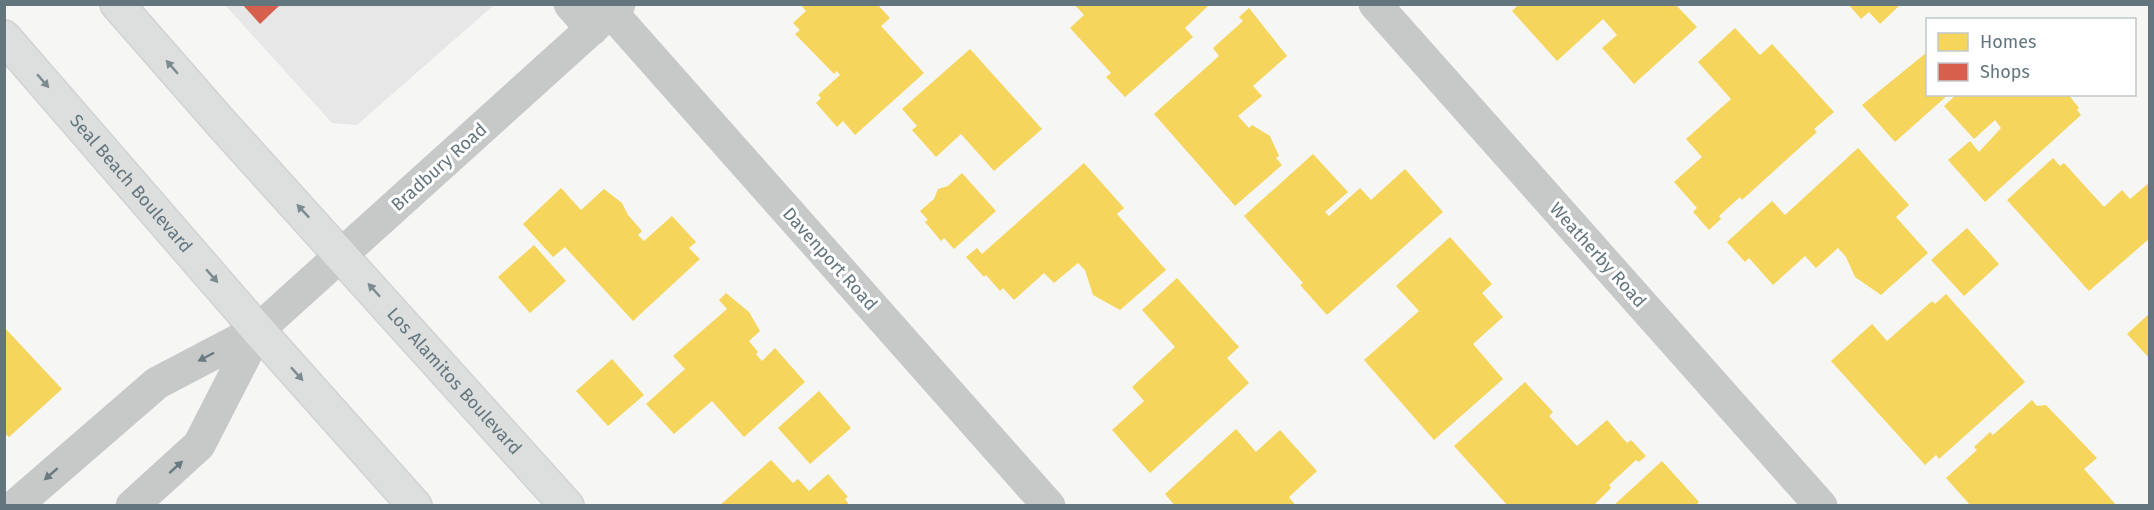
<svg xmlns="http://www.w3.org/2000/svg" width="2154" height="510" viewBox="0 0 2154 510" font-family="'Fira Sans',sans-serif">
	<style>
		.built { fill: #e6e7e6 }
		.homes { fill: #f6d55c }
		.shops { fill: #d6604d }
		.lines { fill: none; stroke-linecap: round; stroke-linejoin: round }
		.major-casing { stroke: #d1d2d2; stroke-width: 36 }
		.minor { stroke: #c7c9c9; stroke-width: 33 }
		.major { stroke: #dddede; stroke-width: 33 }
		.oneway { fill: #7c8b90 }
		.oneway2 { fill: #697a81 }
		.labels { text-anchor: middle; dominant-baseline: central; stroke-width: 6; stroke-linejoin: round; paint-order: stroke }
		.street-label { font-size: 18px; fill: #64767d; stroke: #fff }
	</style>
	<rect width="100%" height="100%" fill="#f6f6f5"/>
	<path class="built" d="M 225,5 L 494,5 L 357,125 L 332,123 Z"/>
	<path class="homes" d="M 800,4 L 881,4 L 879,6 L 890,18 L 881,26 L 924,73 L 855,135 L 843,121 L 837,127 L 816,103 L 821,98 L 818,95 L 840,75 L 837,71 L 834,74 L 795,34 L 800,30 L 793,23 L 806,11 Z
		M 1074,4 L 1210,4 L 1185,28 L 1193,37 L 1125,97 L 1106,77 L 1111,73 L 1070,28 L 1084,15 Z
		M 1848,4 L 1901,4 L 1880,24 L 1869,12 L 1861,19 Z
		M 1518,5 L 1676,5 L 1697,27 L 1634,84 L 1602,48 L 1617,35 L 1603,19 L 1557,61 L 1512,11 Z
		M 1249,8 L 1287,56 L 1253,86 L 1262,96 L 1238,116 L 1249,128 L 1252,125 L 1270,136 L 1279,156 L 1276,158 L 1282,165 L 1235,206 L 1154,114 L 1219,56 L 1213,48 L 1243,21 L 1239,17 Z
		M 1735,28 L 1760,55 L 1772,44 L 1834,112 L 1814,129 L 1817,132 L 1742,200 L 1740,197 L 1719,216 L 1721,219 L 1709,230 L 1693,212 L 1697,208 L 1674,182 L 1702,157 L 1686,139 L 1731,99 L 1698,62 Z
		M 970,49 L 1042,129 L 994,171 L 961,134 L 936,157 L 912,130 L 917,126 L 902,109 Z
		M 1926,53 L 1928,94 L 1949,94 L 1895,142 L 1862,105 Z
		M 1957,94 L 2068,94 L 2079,108 L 2077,110 L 2081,115 L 1985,202 L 1948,160 L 1970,141 L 1979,152 L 2001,128 L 1995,120 L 1974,139 L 1944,106 Z
		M 1858,148 L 1909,205 L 1896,217 L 1928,253 L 1881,295 L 1855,277 L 1846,257 L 1838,248 L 1816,268 L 1805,256 L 1773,285 L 1749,258 L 1745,262 L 1727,242 L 1772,201 L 1785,215 Z
		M 1313,154 L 1348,192 L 1325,212 L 1329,216 L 1360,188 L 1371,200 L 1405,169 L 1443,212 L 1327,315 L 1300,285 L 1303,283 L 1244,216 Z
		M 2053,158 L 2060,166 L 2064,163 L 2104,207 L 2122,190 L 2130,199 L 2150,182 L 2150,238 L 2089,291 L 2007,200 Z
		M 1084,163 L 1124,208 L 1117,214 L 1166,270 L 1120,310 L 1093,295 L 1085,270 L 1078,263 L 1054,283 L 1044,273 L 1014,300 L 1003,288 L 1000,291 L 986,275 L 984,277 L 966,257 L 977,248 L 982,254 Z
		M 962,173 L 996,211 L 954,249 L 944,238 L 941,241 L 925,222 L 928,220 L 920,211 L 934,199 L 938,189 L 948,186 Z
		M 561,188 L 581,210 L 604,189 L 622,203 L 628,215 L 642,231 L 638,235 L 644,241 L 672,216 L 696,242 L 689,248 L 700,259 L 633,321 L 565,247 L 553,257 L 523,224 Z
		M 1967,228 L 1999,264 L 1964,296 L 1931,260 Z
		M 1450,237 L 1492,284 L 1482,293 L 1503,317 L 1473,344 L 1503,379 L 1434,440 L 1364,360 L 1419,311 L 1396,286 Z
		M 534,245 L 566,281 L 530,313 L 498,277 Z
		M 1177,278 L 1239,347 L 1227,358 L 1249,383 L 1150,473 L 1112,430 L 1144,401 L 1132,387 L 1175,347 L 1142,310 Z
		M 726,293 L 749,312 L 760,331 L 749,341 L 758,352 L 756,354 L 762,361 L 775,348 L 805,382 L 744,437 L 712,401 L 674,434 L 646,404 L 685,369 L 673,356 L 727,309 L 719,300 Z
		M 1946,294 L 2025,382 L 1939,459 L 1936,455 L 1925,465 L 1831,361 L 1872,324 L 1887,341 L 1932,301 L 1935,304 Z
		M 2150,313 L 2150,359 L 2127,334 Z
		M 4,327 L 62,389 L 9,437 L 4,433 Z
		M 612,359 L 644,395 L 608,426 L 576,391 Z
		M 1525,382 L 1553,412 L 1549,416 L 1577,446 L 1607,420 L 1627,443 L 1631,440 L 1646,456 L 1639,462 L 1636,460 L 1609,485 L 1611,488 L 1593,506 L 1508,506 L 1454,446 Z
		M 819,391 L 851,428 L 810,464 L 778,428 Z
		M 2032,400 L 2037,406 L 2046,405 L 2097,458 L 2084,469 L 2117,506 L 1971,506 L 1946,478 L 1977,450 L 1974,447 L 1990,432 L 1993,435 Z
		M 1236,429 L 1256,452 L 1280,430 L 1317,471 L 1289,497 L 1296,506 L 1175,506 L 1165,494 Z
		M 771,460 L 793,483 L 798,479 L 809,491 L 828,474 L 848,497 L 845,499 L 850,506 L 719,506 Z
		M 1662,461 L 1699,502 L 1695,506 L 1613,506 Z"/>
	<path class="shops" d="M 242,4 L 281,4 L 260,24 Z"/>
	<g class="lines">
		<defs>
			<g id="major">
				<path id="s1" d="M 117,4 L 222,124 L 567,506"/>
				<path id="s2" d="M 4,37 L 258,330 L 415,506"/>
			</g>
		</defs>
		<use href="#major" class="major-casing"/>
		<path class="minor" d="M 570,4 L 592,29
			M 1375,4 L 1821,506
			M 611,12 L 1049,506
			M 15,506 L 157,383 L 258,330 L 619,4
			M 132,506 L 199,445 L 258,330"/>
		<use href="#major" class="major"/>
	</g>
	<defs><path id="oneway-solid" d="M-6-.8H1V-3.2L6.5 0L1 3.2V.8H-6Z" transform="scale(1.5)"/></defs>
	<g class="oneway">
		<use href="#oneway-solid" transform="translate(172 67) rotate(-131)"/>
		<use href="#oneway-solid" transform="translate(43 81) rotate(49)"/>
		<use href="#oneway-solid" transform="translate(303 211) rotate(-133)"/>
		<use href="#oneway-solid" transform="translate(212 276) rotate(49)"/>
		<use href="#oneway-solid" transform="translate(374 290) rotate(-132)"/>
		<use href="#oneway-solid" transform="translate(297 374) rotate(48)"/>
	</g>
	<g class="oneway2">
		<use href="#oneway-solid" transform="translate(206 357) rotate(152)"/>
		<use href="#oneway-solid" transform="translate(176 467) rotate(-42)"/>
		<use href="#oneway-solid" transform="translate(51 474) rotate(139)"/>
	</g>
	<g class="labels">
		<g class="street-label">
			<text transform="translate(439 167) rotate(-42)">Bradbury Road</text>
			<text stroke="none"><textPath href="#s2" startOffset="194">Seal Beach Boulevard</textPath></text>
			<text transform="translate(1598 255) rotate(48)">Weatherby Road</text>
			<text transform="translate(830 259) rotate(48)">Davenport Road</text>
			<text stroke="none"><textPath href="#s1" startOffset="506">Los Alamitos Boulevard</textPath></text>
		</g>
	</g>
	<rect width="2154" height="510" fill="none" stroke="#64767d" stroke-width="12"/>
	<rect x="1926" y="18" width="210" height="78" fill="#ffffff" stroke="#c1c8cb" stroke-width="1.5"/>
	<rect x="1938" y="33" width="30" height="18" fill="#f6d55c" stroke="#c1c8cb" stroke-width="1.5"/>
	<text x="1980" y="48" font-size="18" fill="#64767d">Homes</text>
	<rect x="1938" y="63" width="30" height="18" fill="#d6604d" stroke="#c1c8cb" stroke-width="1.5"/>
	<text x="1980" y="78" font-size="18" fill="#64767d">Shops</text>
</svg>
